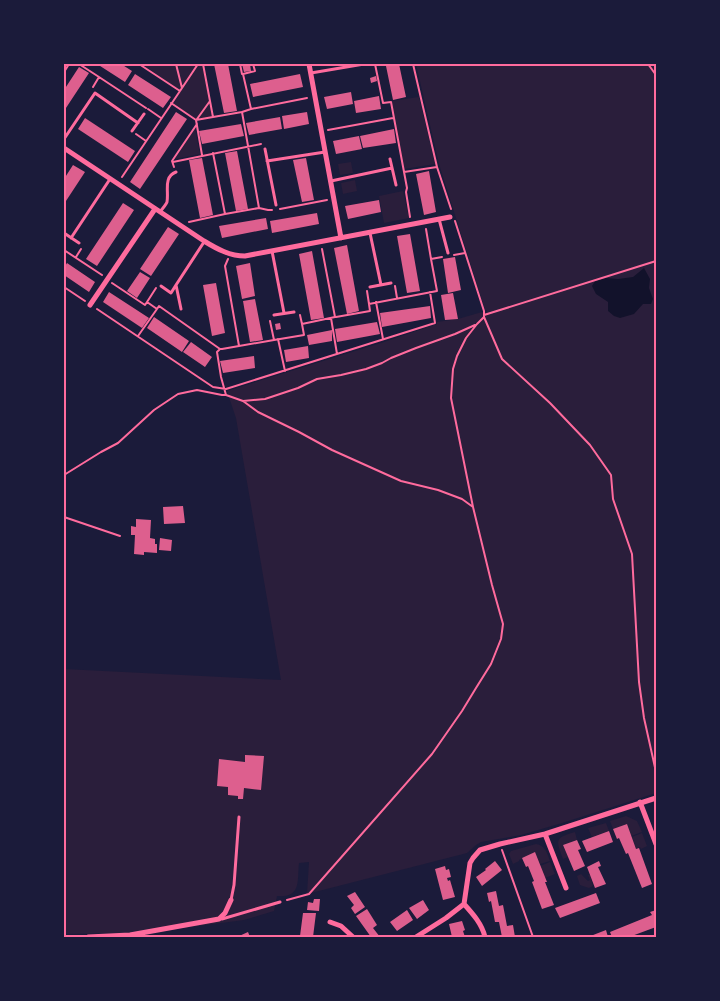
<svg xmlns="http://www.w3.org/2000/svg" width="720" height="1001" viewBox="0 0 720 1001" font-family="'Open Sans',sans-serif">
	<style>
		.green { fill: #2a1e3b }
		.water { fill: #12122b }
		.building { fill: #dd5f8e }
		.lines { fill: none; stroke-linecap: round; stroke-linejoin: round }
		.path { stroke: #ff6b9d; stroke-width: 2 }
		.service { stroke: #ff6b9d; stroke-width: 3 }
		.minor { stroke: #ff6b9d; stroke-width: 5 }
		.neatline { fill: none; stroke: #ff6b9d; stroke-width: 2 }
	</style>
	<rect width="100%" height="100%" fill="#1b1b3a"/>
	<path class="green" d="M 142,64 L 202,64 L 213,117 L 196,119 L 173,104 L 181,91 Z
		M 416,64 L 656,64 L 656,793 L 562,823 L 521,835 L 481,842 L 476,845 L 467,853 L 307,894 L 309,862 L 299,863 C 297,880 302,898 277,896 L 274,911 L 244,920 L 144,933 L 64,934 L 64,669 L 281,680 L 236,418 L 227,391 L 384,342 L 437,324 L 437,322 L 458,319 L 482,312 L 483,313 L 487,312 L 487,310 L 485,310 L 439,164 Z
		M 419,97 L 435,164 L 404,169 L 391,101 Z
		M 195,129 L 200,154 L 175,159 Z
		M 351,162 L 353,173 L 340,175 L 338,164 Z
		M 355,180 L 357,191 L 343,194 L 341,183 Z
		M 403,191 L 409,218 L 384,223 L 379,196 Z
		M 626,816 L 637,821 L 642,832 L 631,836 L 627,824 L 613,829 L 610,821 Z
		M 606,823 L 609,831 L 592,837 L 588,828 Z
		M 575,832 L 577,840 L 563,845 L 568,857 L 563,859 C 556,840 554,838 575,832 Z
		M 642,833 L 647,846 L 641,849 L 640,847 L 636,849 L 632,837 Z
		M 536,844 C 545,845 547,853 550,861 L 540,864 L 535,853 L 519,860 L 519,861 L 513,864 L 509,854 L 511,851 Z
		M 550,862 L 555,874 L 545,878 L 540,866 Z
		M 581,874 L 588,881 L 590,880 L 588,875 L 590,875 L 593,886 L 589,888 L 580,885 L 577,876 Z"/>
	<path class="water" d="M 644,268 L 650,279 L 649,288 L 653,299 L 651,304 L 643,304 L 634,314 L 620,318 L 614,316 L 608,311 L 608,302 L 596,294 L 592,286 L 595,281 L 606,278 L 618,279 L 633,277 Z"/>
	<path class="building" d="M 97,64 L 121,64 L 132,71 L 125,82 Z
		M 214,64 L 228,64 L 237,111 L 224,113 Z
		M 242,64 L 250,64 L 251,71 L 244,72 Z
		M 399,64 L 406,97 L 393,100 L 386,66 Z
		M 79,67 L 89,73 L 64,111 L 64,90 Z
		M 135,74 L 171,97 L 163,108 L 128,85 Z
		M 300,74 L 303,87 L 253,97 L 250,84 Z
		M 376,76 L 377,81 L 371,83 L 370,78 Z
		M 351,92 L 353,104 L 327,109 L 324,97 Z
		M 379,96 L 381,109 L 356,113 L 354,101 Z
		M 176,112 L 187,119 L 140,189 L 130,182 Z
		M 307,112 L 309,124 L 284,129 L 282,116 Z
		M 280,117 L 282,129 L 249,135 L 246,123 Z
		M 85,118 L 135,151 L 128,162 L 78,129 Z
		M 241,124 L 244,136 L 202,144 L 199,131 Z
		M 394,129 L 396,143 L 363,148 L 360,136 Z
		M 359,136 L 362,149 L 336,154 L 333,141 Z
		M 237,151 L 248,209 L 236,211 L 225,153 Z
		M 202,158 L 213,215 L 200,218 L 189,160 Z
		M 306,158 L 314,200 L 302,202 L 293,160 Z
		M 73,165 L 85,172 L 64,204 L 64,179 Z
		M 429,171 L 436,212 L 424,215 L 416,174 Z
		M 379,200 L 381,212 L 348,219 L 345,206 Z
		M 123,203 L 134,210 L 97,266 L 86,259 Z
		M 317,213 L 319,224 L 272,233 L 270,221 Z
		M 266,218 L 268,229 L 222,238 L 219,226 Z
		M 168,227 L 179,234 L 151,276 L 140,269 Z
		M 410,234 L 420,291 L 407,293 L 397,236 Z
		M 347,245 L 359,311 L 347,314 L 334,248 Z
		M 312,251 L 324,318 L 311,320 L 299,254 Z
		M 455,257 L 461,290 L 448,293 L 443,259 Z
		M 67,263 L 95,282 L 89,292 L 64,275 L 64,268 Z
		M 250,263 L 255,296 L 242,299 L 236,266 Z
		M 140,272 L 150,278 L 137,298 L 127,291 Z
		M 216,283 L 225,333 L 212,336 L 203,285 Z
		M 109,292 L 149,318 L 142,328 L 103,302 Z
		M 453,293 L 458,319 L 445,320 L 441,295 Z
		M 255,299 L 263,340 L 250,342 L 243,301 Z
		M 430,306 L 431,318 L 382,327 L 380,313 Z
		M 154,317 L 189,341 L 182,352 L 147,328 Z
		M 377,322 L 380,334 L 337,342 L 335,329 Z
		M 280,323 L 281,329 L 276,330 L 275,324 Z
		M 332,330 L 332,341 L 309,345 L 307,335 Z
		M 191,342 L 212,357 L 205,367 L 183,352 Z
		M 308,346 L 309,358 L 286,362 L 284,350 Z
		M 254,356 L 255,368 L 223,373 L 220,361 Z
		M 183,506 L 185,523 L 164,524 L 163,507 Z
		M 136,519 L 151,520 L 150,538 L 155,539 L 155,544 L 157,544 L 157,553 L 144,552 L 144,555 L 134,554 L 135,535 L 131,535 L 131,526 L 136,527 Z
		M 160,538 L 172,540 L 171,551 L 159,550 Z
		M 245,755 L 264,756 L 261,790 L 244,788 L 243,799 L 238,799 L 238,796 L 228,795 L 228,787 L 217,786 L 219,759 L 245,762 Z
		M 627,824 L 636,849 L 639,848 L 652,884 L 642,888 L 628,853 L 626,854 L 619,838 L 617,839 L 613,829 Z
		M 609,831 L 613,842 L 587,852 L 582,841 Z
		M 577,840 L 581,849 L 578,850 L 585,866 L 574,871 L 563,845 Z
		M 535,852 L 547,882 L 545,882 L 554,905 L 542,909 L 532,882 L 534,881 L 528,866 L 526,867 L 522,858 Z
		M 495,861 L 502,870 L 482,886 L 476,877 L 486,870 L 485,869 Z
		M 599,861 L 601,866 L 598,867 L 606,884 L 595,888 L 587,867 Z
		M 445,866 L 446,870 L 449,869 L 451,877 L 447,878 L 448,881 L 450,880 L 455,897 L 443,900 L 435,869 Z
		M 496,891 L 499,906 L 503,905 L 507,926 L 513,925 L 515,937 L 502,937 L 499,922 L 495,922 L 491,901 L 489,902 L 487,893 Z
		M 355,892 L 365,907 L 355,914 L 351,908 L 354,905 L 347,896 Z
		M 596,893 L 600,903 L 560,918 L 555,908 Z
		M 314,899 L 320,899 L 319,911 L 307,910 L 308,902 L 313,903 Z
		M 423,900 L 429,910 L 417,919 L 409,908 Z
		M 367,909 L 377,925 L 373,928 L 380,937 L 371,937 L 356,916 Z
		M 407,910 L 413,920 L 397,931 L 390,922 Z
		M 656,910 L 656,927 L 629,937 L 612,937 L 610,932 L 652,915 L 650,912 Z
		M 303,913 L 316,913 L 313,937 L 300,936 Z
		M 462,921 L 465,930 L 463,931 L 465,937 L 452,937 L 449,924 Z
		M 606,930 L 608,937 L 588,937 Z
		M 248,932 L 250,937 L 237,937 Z"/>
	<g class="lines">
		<path class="path" d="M 79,64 L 99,77 L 93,87
			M 176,64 L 182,88 L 180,91
			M 240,64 L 242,74
			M 375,64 L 383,103 L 391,102 L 407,188 L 406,192 L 410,217
			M 413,64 L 437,167 L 451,209
			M 648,64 L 656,75
			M 64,72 L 69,64
			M 99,77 L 146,108
			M 182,88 L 198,64
			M 171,103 L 196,120 L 213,117 L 203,64
			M 148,109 L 161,118
			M 251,109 L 307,98
			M 242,112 L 251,109 L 243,74 L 255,71 L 253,64
			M 213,117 L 242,112 L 259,208
			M 197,119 L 210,101
			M 196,120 L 202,155
			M 328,130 L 393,118
			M 136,134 L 146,141
			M 213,153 L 225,214 L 259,208 L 268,210 L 272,210
			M 173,162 L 261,144
			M 174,167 L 172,161 L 197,124
			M 404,172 L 437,167
			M 122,177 L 180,91 L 139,64
			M 280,209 L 327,200
			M 189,222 L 225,214
			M 426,229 L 431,259
			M 64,250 L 102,275
			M 454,255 L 465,253
			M 76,257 L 81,249
			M 112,283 L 145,305 L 147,302
			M 395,286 L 397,298
			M 64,287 L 85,301
			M 367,291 L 369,304 L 437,291 L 431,259 L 442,257
			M 376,302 L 383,339
			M 97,309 L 213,387 L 226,389 L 435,323 L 430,292
			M 157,309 L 159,306 L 220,349 L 217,352 L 221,377 L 226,395
			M 300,315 L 302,324
			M 484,315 L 656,261
			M 336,317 L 370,311 L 369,304
			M 484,317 L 502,359 L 550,403 L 590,445 L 611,475 L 613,499 L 632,554 L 639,682 L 644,718 L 656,772
			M 331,318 L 337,354
			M 138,336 L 157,309 L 147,302 L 156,288
			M 278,339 L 285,371
			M 274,340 L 304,335 L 302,324 L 335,317 L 322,249
			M 239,346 L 274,340 L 270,321
			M 220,349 L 222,349 L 239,346 L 225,266 L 228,259
			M 243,401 L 265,399 L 298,388 L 317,379 L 341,375 L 366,369 L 382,363 L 391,358 L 416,348 L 455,334 L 475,325
			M 64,475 L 101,452 L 118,443 L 154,410 L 178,394 L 197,390 L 222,395 L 226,395 L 243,401 L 258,412 L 299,432 L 332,450 L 401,481 L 438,490 L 462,499 L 473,507
			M 64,517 L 120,536
			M 502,850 L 533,937
			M 287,900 L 309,894 L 432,754 L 462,711 L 476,688 L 491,664 L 501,639 L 503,624 L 492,585 L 473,507 L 451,398 L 453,369 L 457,356 L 466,338 L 477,324 L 484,317 L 484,311 L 455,221"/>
		<path class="service" d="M 311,73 L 364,64
			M 132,131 L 144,114
			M 64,139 L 95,93 L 138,123
			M 265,149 L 276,205
			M 390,159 L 396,185
			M 267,161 L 325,152
			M 331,181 L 392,168
			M 160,212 C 162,209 166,205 167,202 C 169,191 163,177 176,172
			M 439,219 L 448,253
			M 64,233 L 79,243
			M 370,233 L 381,285
			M 71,238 L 110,179
			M 272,251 L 284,313
			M 176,285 L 204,242
			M 161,286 L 171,293 L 176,285 L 181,309
			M 370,287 L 391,283
			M 274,315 L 294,312
			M 231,900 L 234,885 L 239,817
			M 222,919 L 280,902"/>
		<path class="minor" d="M 309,64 L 341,238
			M 64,148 L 204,241 C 217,249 230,256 245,256 L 450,217
			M 90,305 L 155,209
			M 640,802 L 656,844
			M 545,834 L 566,888
			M 464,904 C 473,914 482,924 485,937
			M 330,922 L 341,926 L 353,937
			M 88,937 L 130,935 L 219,919 L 225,913 L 231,900
			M 416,937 L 446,918 L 464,904 L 470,863 L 473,858 L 480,850 L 500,844 L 545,834 L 656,798"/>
	</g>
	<rect width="720" height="1001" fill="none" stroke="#1b1b3a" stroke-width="130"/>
	<rect x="65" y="65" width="590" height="871" class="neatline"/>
</svg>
